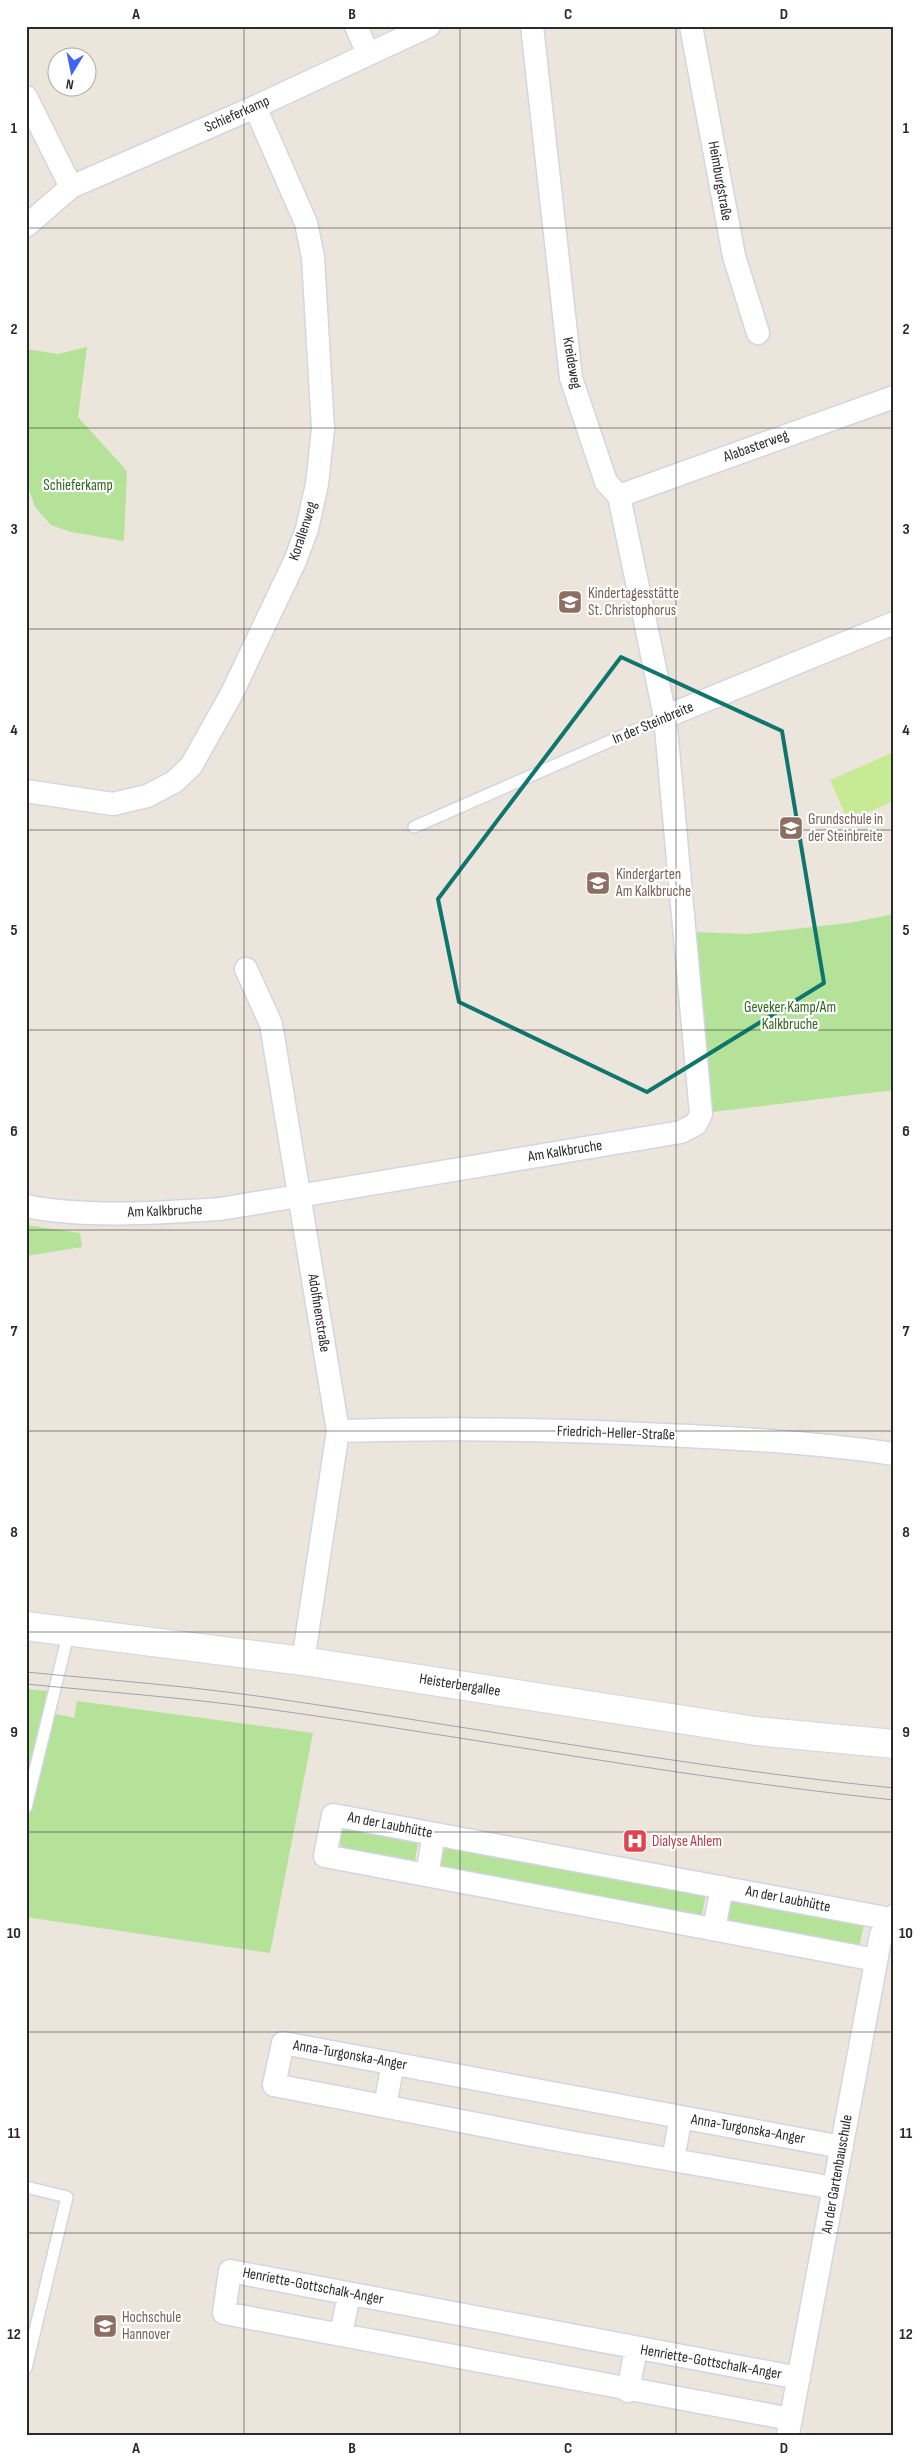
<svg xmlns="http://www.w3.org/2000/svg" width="920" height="2461" viewBox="0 0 920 2461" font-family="'Sofia Sans Condensed',sans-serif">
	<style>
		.green { fill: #b4e299 }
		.pitch { fill: #c7ea95 }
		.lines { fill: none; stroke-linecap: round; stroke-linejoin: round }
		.lane-casing { stroke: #d2d5e3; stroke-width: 14 }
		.street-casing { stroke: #d2d5e3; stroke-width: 25 }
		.secondary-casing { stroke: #d2d5e3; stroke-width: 30 }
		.lane { stroke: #fff; stroke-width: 11 }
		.street { stroke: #fff; stroke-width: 22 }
		.secondary { stroke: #fff; stroke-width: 28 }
		.tram { stroke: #9fa3b5; stroke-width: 1 }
		.marked { fill: none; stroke: #0f766e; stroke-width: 4; stroke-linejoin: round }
		.grid { fill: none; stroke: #2a2a2a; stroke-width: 1; stroke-opacity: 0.55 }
		.labels { text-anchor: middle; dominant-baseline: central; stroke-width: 4.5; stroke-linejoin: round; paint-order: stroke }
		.street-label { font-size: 15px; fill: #2a2a2a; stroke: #fff }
		.park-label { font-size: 15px; fill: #2c671b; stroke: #fff }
		.education-label { font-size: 15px; fill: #785e54; stroke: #fff; text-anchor: start }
		.health-label { font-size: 15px; fill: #be3a42; stroke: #fff; text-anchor: start }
		.neatline { fill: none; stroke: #2a2a2a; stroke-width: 2 }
		.grid-label { font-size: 16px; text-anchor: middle; font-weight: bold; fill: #2a2a2a }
	</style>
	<rect width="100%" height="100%" fill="#ece5dc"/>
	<path class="green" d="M 87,347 L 78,417 L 127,471 L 124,541 L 71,532 L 51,525 L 35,507 L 26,480 L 26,349 L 58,354 Z
		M 894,914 L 894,1090 L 704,1113 L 693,932 L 748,934 L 849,923 Z
		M 26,1225 L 80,1233 L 82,1247 L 26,1256 Z
		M 26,1689 L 47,1691 L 43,1711 L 74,1718 L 77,1701 L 313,1733 L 270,1953 L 26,1917 Z
		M 353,1824 L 419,1836 L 414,1867 L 348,1854 L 340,1844 L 342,1832 Z
		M 438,1845 L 707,1889 L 701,1920 L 439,1871 Z
		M 727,1897 L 865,1920 L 859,1947 L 726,1925 Z"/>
	<path class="pitch" d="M 894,752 L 894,801 L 848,821 L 830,780 Z"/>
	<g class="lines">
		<defs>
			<path id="lane" d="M 414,827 L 665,717
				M 26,1807 L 69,1631
				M 26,2187 L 67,2197 L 26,2368"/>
			<path id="street" d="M 356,26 L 368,54
				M 691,26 L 734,256 L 758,333
				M 26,97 L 71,187
				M 26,226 L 71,187 L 255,107 L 429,26
				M 619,496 L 894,397
				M 665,717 L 894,623
				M 26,791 L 113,804 L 147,796 L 174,782 L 191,766 L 231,695 L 295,561 L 307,529 L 317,484 L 323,429 L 313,257 L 306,223 L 255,107
				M 246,969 L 271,1024 L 338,1431 L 303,1661
				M 26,1206 C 85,1218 159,1213 220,1209 L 681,1132 L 696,1124 L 701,1114 L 665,717 L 619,496 L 606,482 L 571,378 L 532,26
				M 338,1431 C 446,1428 555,1429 664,1435 C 740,1438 818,1443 894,1454
				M 427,1875 L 434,1834
				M 714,1929 L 722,1887
				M 876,1960 L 325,1856 L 333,1815 L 891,1919
				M 385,2106 L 393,2063
				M 673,2159 L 681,2117
				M 834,2188 L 564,2141 L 274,2085 L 283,2043 L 842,2147
				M 341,2335 L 349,2294
				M 628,2391 L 636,2348
				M 791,2419 L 224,2313 L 230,2271 L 799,2378
				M 788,2434 L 881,1935 L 894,1916"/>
			<path id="secondary" d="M 26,1626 L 303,1661 L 756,1731 L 894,1744"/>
		</defs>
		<use href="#lane" class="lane-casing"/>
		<use href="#street" class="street-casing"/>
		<use href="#secondary" class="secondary-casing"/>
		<use href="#lane" class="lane"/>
		<use href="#street" class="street"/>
		<use href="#secondary" class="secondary"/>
		<path class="tram" d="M 26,1672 C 108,1680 190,1686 271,1698 C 479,1728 685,1767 894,1788
			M 26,1684 C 107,1692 187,1698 267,1709 C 476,1738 684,1778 894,1800"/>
	</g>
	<path class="marked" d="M 621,657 L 782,731 L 824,983 L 647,1092 L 459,1002 L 438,899 Z"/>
	<path class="grid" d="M 244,26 L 244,2435M 460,26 L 460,2435M 676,26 L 676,2435M 26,228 L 894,228M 26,428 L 894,428M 26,629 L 894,629M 26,830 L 894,830M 26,1030 L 894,1030M 26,1230 L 894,1230M 26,1431 L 894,1431M 26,1632 L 894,1632M 26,1832 L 894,1832M 26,2032 L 894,2032M 26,2233 L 894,2233"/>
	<defs>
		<symbol id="school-square" viewBox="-11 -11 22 22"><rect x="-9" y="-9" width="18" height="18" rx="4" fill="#8d6e63" stroke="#fff"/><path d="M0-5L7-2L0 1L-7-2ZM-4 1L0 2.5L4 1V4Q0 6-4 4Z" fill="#fff"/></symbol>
		<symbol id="hospital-square" viewBox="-11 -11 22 22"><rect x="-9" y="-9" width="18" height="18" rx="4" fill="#e0444e" stroke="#fff"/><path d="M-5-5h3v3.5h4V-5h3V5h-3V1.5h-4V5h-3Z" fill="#fff"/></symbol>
		<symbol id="university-square" viewBox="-11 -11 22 22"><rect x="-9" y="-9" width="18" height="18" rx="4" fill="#8d6e63" stroke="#fff"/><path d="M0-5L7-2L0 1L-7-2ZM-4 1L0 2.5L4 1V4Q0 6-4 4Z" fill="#fff"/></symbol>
	</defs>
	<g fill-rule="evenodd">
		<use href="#school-square" x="556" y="588" width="28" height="28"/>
		<use href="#school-square" x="777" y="814" width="28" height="28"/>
		<use href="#school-square" x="584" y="869" width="28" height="28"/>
		<use href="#hospital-square" x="621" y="1827" width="28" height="28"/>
		<use href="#university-square" x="91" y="2312" width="28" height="28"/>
	</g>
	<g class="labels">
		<g class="street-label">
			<text transform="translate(237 114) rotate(-24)">Schieferkamp</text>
			<text transform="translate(720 181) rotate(80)">Heimburgstraße</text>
			<text transform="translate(572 363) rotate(80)">Kreideweg</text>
			<text transform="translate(756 446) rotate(-20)">Alabasterweg</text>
			<text transform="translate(303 531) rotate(-72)">Korallenweg</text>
			<text transform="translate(653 723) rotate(-23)">In der Steinbreite</text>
			<text transform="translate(565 1151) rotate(-9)">Am Kalkbruche</text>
			<text transform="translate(165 1211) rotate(-2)">Am Kalkbruche</text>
			<text transform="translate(319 1313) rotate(81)">Adolfinenstraße</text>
			<text transform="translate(616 1433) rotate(2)">Friedrich-Heller-Straße</text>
			<text transform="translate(460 1685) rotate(9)">Heisterbergallee</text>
			<text transform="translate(390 1825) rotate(11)">An der Laubhütte</text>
			<text transform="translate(788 1899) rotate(11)">An der Laubhütte</text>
			<text transform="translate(350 2055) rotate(10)">Anna-Turgonska-Anger</text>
			<text transform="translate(748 2129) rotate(10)">Anna-Turgonska-Anger</text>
			<text transform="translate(837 2174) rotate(-80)">An der Gartenbauschule</text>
			<text transform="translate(313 2286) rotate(11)">Henriette-Gottschalk-Anger</text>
			<text transform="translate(711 2362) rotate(10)">Henriette-Gottschalk-Anger</text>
		</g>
		<g class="park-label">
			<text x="78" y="485">Schieferkamp</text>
			<text x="790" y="1007">Geveker Kamp/Am<tspan x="790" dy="17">Kalkbruche</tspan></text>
		</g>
		<g class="education-label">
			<text x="588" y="593">Kindertagesstätte<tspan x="588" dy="17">St. Christophorus</tspan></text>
			<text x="808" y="819">Grundschule in<tspan x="808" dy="17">der Steinbreite</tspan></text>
			<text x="616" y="874">Kindergarten<tspan x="616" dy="17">Am Kalkbruche</tspan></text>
			<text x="122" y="2317">Hochschule<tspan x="122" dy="17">Hannover</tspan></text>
		</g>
		<g class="health-label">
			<text x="652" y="1841">Dialyse Ahlem</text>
		</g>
	</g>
	<rect width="920" height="2461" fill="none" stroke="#ffffff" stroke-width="55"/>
	<g transform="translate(72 72) rotate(190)"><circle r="24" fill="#ffffff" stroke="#aaaaaa"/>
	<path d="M0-4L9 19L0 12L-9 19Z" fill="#3e64f8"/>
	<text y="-8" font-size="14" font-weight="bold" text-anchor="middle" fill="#2a2a2a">N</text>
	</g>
	<rect x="28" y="28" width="864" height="2406" class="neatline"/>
	<g class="grid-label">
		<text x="136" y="19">A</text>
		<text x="352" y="19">B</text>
		<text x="568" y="19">C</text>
		<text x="784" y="19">D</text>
		<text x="14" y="133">1</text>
		<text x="906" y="133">1</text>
		<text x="14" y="334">2</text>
		<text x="906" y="334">2</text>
		<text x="14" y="534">3</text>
		<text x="906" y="534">3</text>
		<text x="14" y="735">4</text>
		<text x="906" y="735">4</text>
		<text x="14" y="935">5</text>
		<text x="906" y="935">5</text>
		<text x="14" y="1136">6</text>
		<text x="906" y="1136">6</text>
		<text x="14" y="1336">7</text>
		<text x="906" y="1336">7</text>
		<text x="14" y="1537">8</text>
		<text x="906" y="1537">8</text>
		<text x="14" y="1737">9</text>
		<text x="906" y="1737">9</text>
		<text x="14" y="1938">10</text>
		<text x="906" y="1938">10</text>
		<text x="14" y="2138">11</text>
		<text x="906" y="2138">11</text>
		<text x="14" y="2339">12</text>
		<text x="906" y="2339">12</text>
		<text x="136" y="2453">A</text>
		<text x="352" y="2453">B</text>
		<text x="568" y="2453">C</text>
		<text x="784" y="2453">D</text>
	</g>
</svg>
